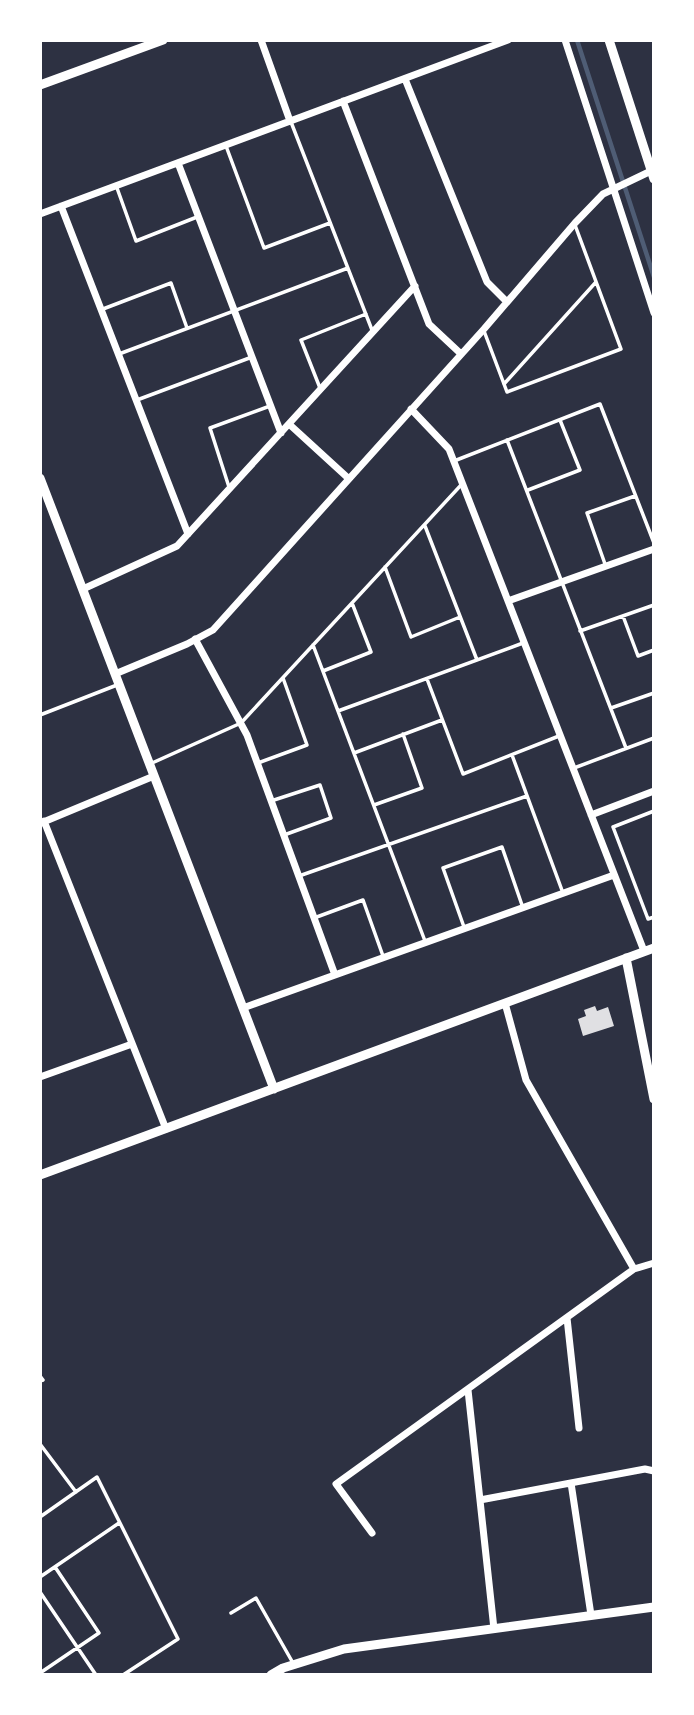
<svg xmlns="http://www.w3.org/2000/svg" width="694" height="1715" viewBox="0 0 694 1715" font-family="Barlow,sans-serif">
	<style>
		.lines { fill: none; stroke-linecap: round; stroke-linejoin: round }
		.stream { stroke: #4f5d75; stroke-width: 4.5 }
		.building { fill: #e0e0e3 }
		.service { stroke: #fff; stroke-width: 3.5 }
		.minor { stroke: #fff; stroke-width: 7 }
		.tertiary { stroke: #fff; stroke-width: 9 }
	</style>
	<rect width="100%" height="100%" fill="#2d3142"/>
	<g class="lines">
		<path class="stream" d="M 577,40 L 654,277"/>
	</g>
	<path class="building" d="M 595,1006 L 597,1011 L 608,1007 L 614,1026 L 583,1036 L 578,1019 L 586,1016 L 584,1010 Z"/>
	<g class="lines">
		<path class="service" d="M 291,122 L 372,330
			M 226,146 L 264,248 L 330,223
			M 117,188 L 136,241 L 197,217
			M 103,309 L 171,283 L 187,328
			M 484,331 L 507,392 L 621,349 L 575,225
			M 119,354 L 348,268
			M 504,384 L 596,282
			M 320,388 L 301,340 L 366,314
			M 137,400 L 252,357
			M 507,440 L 626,748
			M 454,461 L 600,404 L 654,543
			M 229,487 L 210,428 L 270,406
			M 528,490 L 580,470 L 560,420
			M 425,526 L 477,660
			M 605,564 L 587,513 L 635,496
			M 385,567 L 411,637 L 460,617
			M 623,616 L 638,656 L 654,650
			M 580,631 L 654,605
			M 313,645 L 425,941
			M 323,671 L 371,652 L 352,603
			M 427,679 L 463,774 L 559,736
			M 611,708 L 654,693
			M 338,711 L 523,643
			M 40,715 L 117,685
			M 354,753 L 442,720
			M 512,755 L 563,893
			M 152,763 L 241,723 L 462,484
			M 258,763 L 307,745 L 283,678
			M 574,768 L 654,738
			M 271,801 L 320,785 L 331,818 L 284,835
			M 374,805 L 422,788 L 403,734
			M 654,811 L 613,827 L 648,919 L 654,917
			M 299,876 L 527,796
			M 314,918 L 363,900 L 383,956
			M 464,927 L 443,868 L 502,847 L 523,908
			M 40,1376 L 43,1380 L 40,1381
			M 40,1444 L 76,1492
			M 40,1517 L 97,1477 L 178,1639 L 123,1675
			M 40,1577 L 119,1523
			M 40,1592 L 96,1675
			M 231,1613 L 256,1598 L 293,1663
			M 40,1673 L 99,1633 L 55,1567"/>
		<path class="minor" d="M 261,40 L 290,121
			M 565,40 L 654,313
			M 405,79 L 487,282 L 507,302
			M 343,101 L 429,324 L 460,353
			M 178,163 L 281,433
			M 61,206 L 188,534
			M 40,214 L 508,40
			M 411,409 L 449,449 L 644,951
			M 289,424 L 348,478
			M 83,589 L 177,546 L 415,286
			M 508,601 L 654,549
			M 195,639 L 247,735 L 335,975
			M 115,674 L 187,644 L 213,630 L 484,329 L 575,223 L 603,194 L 651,171
			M 591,815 L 654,791
			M 44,821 L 166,1129
			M 41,823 L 154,776
			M 505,1003 L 526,1080 L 634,1269
			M 243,1008 L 614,875
			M 40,1077 L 132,1044
			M 567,1318 L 579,1428
			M 468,1390 L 494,1629
			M 571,1483 L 591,1615
			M 480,1500 L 645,1469 L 654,1471
			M 372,1533 L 336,1484 L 634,1269 L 654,1263"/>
		<path class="tertiary" d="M 609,40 L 654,179
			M 40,85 L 163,40
			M 40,478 L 274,1089
			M 626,958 L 654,1099
			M 40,1175 L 654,948
			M 271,1675 L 283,1668 L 344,1649 L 654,1607"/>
	</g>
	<rect width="694" height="1715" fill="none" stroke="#ffffff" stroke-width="84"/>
</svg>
